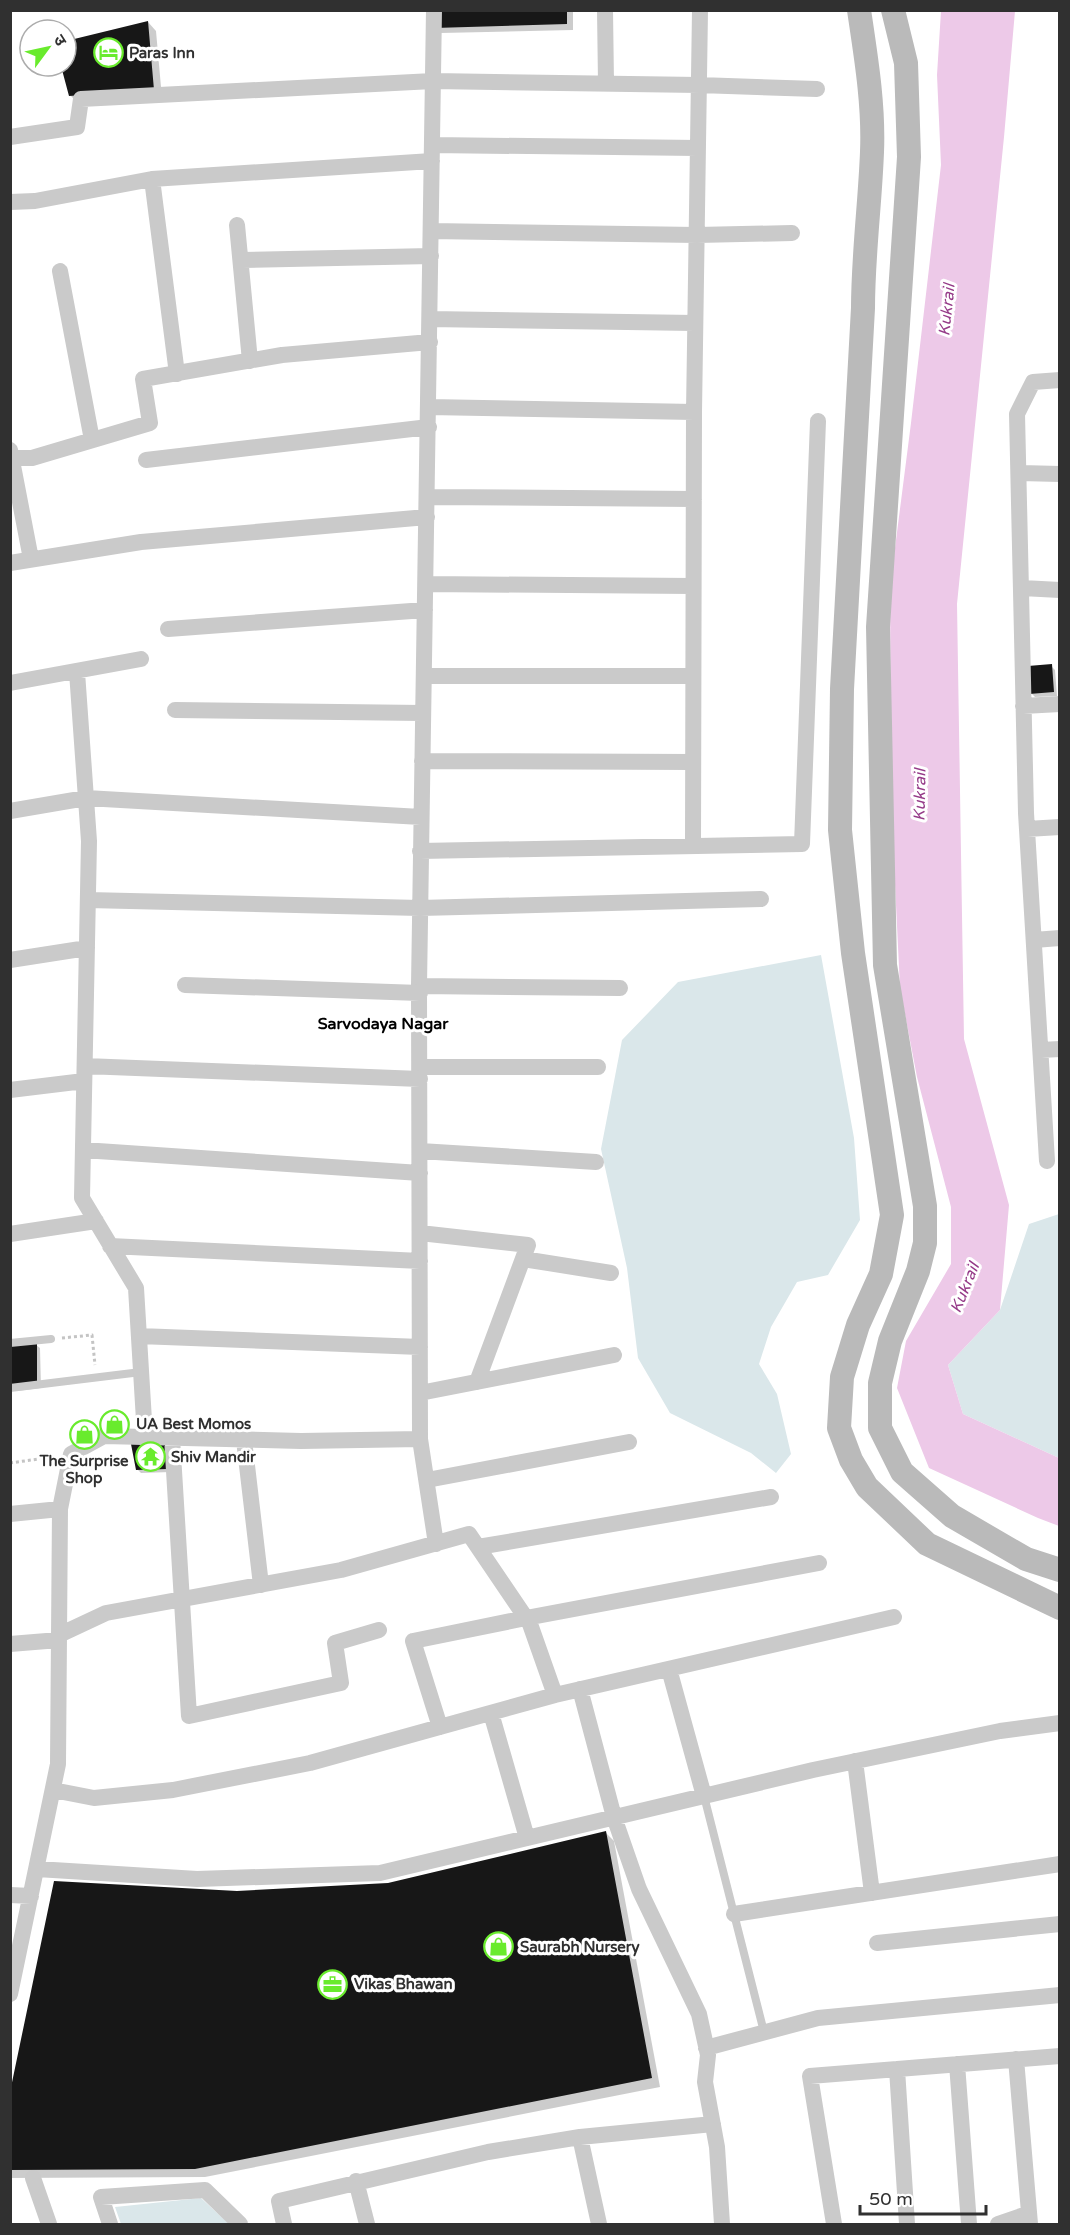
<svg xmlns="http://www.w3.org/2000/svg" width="1070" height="2235" viewBox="0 0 1070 2235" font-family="'Varela Round','Noto Sans Devanagari',sans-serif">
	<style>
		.green { fill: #dae7ea }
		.water { fill: #edc9e8 }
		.shadow { fill: #0003 }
		.building { fill: #171717 }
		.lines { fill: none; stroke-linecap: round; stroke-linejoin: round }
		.path { stroke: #c4c4c4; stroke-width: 3; stroke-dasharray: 3 3; stroke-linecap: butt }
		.lane { stroke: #cacaca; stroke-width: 8 }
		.street { stroke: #cacaca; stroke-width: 16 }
		.secondary { stroke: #bababa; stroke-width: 24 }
		.labels { text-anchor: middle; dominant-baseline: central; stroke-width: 6; stroke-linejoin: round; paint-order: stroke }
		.poi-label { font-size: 15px; font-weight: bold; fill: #303030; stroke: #fff; text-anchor: start }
		.water-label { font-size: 16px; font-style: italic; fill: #953a88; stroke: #fff }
		.neighbourhood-label { font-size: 16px; font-weight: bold; fill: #000; stroke: #fff }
	</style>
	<rect width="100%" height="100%" fill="#fff"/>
	<path class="green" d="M 821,955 L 854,1138 L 860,1220 L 828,1275 L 797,1282 L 771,1327 L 759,1364 L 777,1394 L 791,1454 L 776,1473 L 751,1453 L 670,1413 L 638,1358 L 627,1268 L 601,1149 L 622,1040 L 678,982 Z
		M 1059,1214 L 1059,1458 L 963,1414 L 948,1365 L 1000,1310 L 1029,1224 Z
		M 201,2198 L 229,2224 L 121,2224 L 115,2207 Z"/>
	<path class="water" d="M 941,11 L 1015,11 L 1004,137 L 957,604 L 964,1039 L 1009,1205 L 1000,1310 L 948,1365 L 963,1414 L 1059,1458 L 1059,1526 L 1038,1518 L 929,1468 L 897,1388 L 906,1341 L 951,1264 L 951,1207 L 917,1077 L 900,988 L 891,801 L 890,587 L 911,423 L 941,165 L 937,75 Z"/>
	<path class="shadow" d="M 435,10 L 573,10 L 573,30 L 441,33 Z
		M 148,22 L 156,31 L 162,98 L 79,104 L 70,95 L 62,66 L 66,66 L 66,42 Z
		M 1051,666 L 1055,670 L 1057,696 L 1035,697 L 1031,693 Z
		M 36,1345 L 40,1348 L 41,1388 L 17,1391 Z
		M 133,1445 L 171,1472 L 141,1473 L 137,1469 Z
		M 606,1833 L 614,1841 L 660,2087 L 205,2177 L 10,2178 L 10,2099 L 237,1892 L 388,1884 Z"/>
	<path class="building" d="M 434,10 L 567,10 L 567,24 L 434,28 Z
		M 148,21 L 154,90 L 69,96 L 61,66 L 66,66 L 66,41 Z
		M 1052,664 L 1054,692 L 1029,694 L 1028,666 Z
		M 37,1343 L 37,1384 L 12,1388 L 10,1346 Z
		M 131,1444 L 165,1445 L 167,1469 L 136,1470 Z
		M 606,1831 L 652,2078 L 195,2169 L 10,2170 L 10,2092 L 54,1881 L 237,1891 L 388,1883 Z"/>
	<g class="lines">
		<path class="path" d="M 62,1338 L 92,1335 L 95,1365
			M 10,1463 L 53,1457"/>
		<path class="lane" d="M 10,1343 L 51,1339
			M 10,1388 L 141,1372
			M 704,1796 L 764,2032"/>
		<path class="street" d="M 434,10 L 419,986 L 420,1439 L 436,1544
			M 605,10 L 606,83
			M 10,137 L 77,127 L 81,99 L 433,81 L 699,85 L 817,89
			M 432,145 L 698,148
			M 152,179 L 177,374
			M 10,202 L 35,201 L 152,179 L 432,161
			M 237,225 L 250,361
			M 431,231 L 697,235 L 792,233
			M 242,260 L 431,256
			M 60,271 L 92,440
			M 430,319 L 695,323
			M 429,407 L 694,412
			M 10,450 L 31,559
			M 10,458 L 32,458 L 150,423 L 143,379 L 282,355 L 430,342
			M 146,460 L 429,427
			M 1020,473 L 1060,474
			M 428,497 L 694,499
			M 10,563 L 141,542 L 427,517
			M 426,584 L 693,586
			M 1022,588 L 1060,590
			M 168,629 L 425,610
			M 77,672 L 89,841 L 82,1198 L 136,1288 L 145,1437
			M 424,676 L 693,676
			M 10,683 L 141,659
			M 1023,706 L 1060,704
			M 175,710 L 423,713
			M 422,761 L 693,762
			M 10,811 L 86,798 L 421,817
			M 1027,829 L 1060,827
			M 693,846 L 694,412 L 700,10
			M 420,851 L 802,844 L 818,421
			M 88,900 L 420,908 L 761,899
			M 1034,940 L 1060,938
			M 10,960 L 87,948
			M 185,985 L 420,993
			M 419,986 L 620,988
			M 1041,1050 L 1060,1049
			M 85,1066 L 420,1079
			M 420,1067 L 598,1067
			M 10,1090 L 84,1081
			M 83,1150 L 420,1173
			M 420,1151 L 596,1162
			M 1047,1161 L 1026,813 L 1017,414 L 1033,382 L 1060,380
			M 420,1233 L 528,1245 L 477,1382
			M 10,1234 L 96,1221
			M 110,1246 L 420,1261
			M 523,1259 L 611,1273
			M 139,1336 L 420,1347
			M 420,1393 L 614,1355
			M 172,1438 L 189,1716 L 341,1683 L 335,1643 L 379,1630
			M 244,1440 L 261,1585
			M 427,1480 L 629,1442
			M 10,1514 L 60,1509
			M 478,1547 L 771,1497
			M 59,1635 L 106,1613 L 341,1570 L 469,1534 L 530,1624 L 555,1695
			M 10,1644 L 59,1640
			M 669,1669 L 704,1796
			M 580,1689 L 614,1817 L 639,1889 L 699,2014 L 708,2055 L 705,2082 L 717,2147 L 722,2224
			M 491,1713 L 527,1838
			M 440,1727 L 413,1641 L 526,1618 L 819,1563
			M 855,1761 L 872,1893
			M 53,1790 L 94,1798 L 173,1790 L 310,1763 L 555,1695 L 894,1617
			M 37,1869 L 197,1879 L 380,1873 L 813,1770 L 1000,1731 L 1060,1723
			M 10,1895 L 31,1896
			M 734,1914 L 1060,1864
			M 877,1943 L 1060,1924
			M 10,1994 L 58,1764 L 60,1509 L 71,1454 L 104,1436 L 301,1441 L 420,1439
			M 706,2048 L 818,2018 L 1060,1995
			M 1016,2059 L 1030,2224
			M 957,2064 L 969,2224
			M 897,2069 L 907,2224
			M 33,2178 L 49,2224
			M 356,2181 L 367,2224
			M 110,2224 L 101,2197 L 205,2190 L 240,2224
			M 284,2224 L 279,2201 L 488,2152 L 580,2137
			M 599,2224 L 580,2137 L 713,2124
			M 834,2224 L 810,2076 L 1060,2056
			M 998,2224 L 1027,2214"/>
		<path class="secondary" d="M 859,10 C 866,57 874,105 872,152 C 870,204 863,256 863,308 L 842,689 L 840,830 L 853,953 L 892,1215 L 881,1274 L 858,1325 L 842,1377 L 839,1428 L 851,1460 L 867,1487 L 927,1544 L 1060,1608
			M 893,10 L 906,63 L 909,157 L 878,627 L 885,965 L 925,1206 L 925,1243 L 918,1271 L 890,1341 L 880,1383 L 880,1428 L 902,1472 L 952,1516 L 1026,1559 L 1060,1570"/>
	</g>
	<defs>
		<symbol id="hotel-ring" viewBox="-11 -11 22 22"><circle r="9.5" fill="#fff" stroke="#69eb2d" stroke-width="1.5"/><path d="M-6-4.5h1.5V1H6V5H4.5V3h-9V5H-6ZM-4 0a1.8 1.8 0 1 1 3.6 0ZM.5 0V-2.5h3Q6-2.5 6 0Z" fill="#69eb2d"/></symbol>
		<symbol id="shop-ring" viewBox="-11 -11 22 22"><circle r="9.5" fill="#fff" stroke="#69eb2d" stroke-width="1.5"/><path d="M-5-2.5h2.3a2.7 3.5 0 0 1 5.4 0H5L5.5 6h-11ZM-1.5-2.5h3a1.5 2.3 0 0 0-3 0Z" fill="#69eb2d"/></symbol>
		<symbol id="temple-ring" viewBox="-11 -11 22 22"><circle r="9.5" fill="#fff" stroke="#69eb2d" stroke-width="1.5"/><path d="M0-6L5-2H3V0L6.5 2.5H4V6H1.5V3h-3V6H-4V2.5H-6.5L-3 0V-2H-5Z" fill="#69eb2d"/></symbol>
		<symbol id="office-ring" viewBox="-11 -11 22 22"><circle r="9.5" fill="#fff" stroke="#69eb2d" stroke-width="1.5"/><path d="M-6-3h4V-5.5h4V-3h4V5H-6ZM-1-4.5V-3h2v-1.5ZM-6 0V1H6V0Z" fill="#69eb2d"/></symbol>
	</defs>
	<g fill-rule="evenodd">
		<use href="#hotel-ring" x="92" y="36" width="33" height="33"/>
		<use href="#shop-ring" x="98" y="1408" width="33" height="33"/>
		<use href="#shop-ring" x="68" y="1418" width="33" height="33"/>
		<use href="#temple-ring" x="134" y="1440" width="33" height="33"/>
		<use href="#shop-ring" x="482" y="1930" width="33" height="33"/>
		<use href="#office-ring" x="316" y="1968" width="33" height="33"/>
	</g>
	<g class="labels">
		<g class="poi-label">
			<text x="129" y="53">Paras Inn</text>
			<text x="136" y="1424">UA Best Momos</text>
			<text x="171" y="1457">Shiv Mandir</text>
			<text x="84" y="1461" text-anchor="middle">The Surprise<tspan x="84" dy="17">Shop</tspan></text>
			<text x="520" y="1947">Saurabh Nursery</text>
			<text x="354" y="1984">Vikas Bhawan</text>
		</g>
		<g class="water-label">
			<text transform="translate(947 310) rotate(-84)">Kukrail</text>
			<text transform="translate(920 795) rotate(-89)">Kukrail</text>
			<text transform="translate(965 1288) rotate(-68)">Kukrail</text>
		</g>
		<g class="neighbourhood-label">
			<text x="383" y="1024">Sarvodaya Nagar</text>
		</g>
	</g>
	<rect width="1070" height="2235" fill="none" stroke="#303030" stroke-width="24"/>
	<g transform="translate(48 48) rotate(57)"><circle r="28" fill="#ffffff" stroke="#acacac" stroke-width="1.5"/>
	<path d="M0-4.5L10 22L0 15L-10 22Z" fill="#69eb2d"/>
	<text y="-9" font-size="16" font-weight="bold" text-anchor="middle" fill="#303030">उ</text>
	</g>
	<path d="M860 2205v9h126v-9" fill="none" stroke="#303030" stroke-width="3"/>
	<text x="869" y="2205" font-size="18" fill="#303030" stroke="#ffffff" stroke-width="4.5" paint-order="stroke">50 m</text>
</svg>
